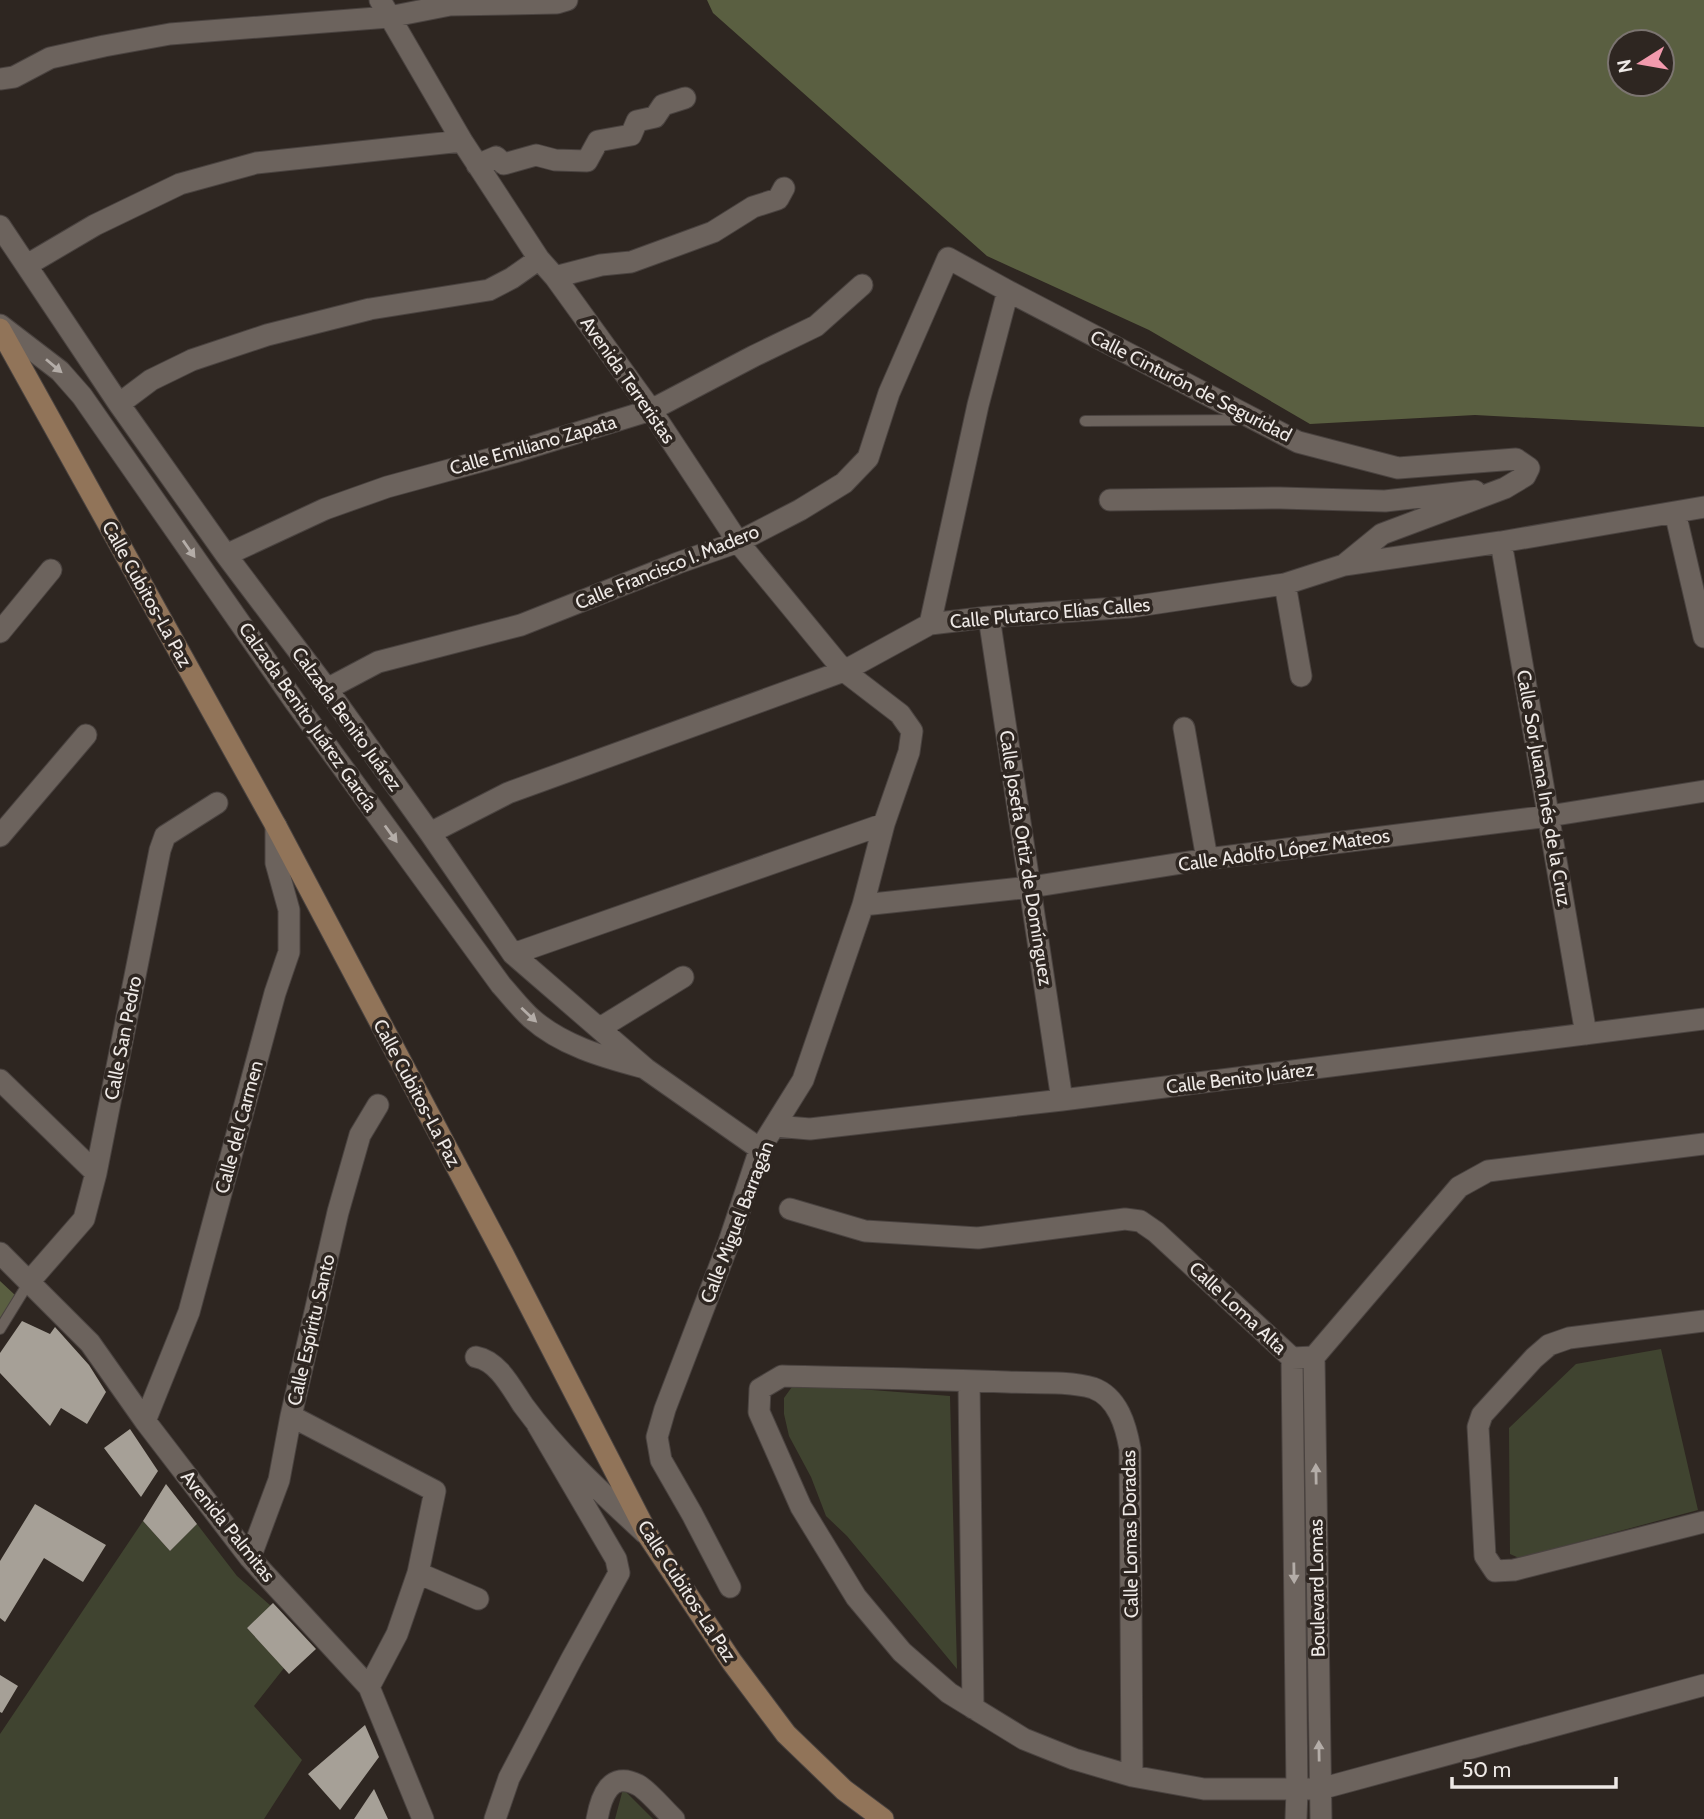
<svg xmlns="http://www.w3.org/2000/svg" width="1704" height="1819" viewBox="0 0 1704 1819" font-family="Cabin,sans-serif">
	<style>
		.green { fill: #404430 }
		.forest { fill: #5a5f41; fill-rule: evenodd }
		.building { fill: #a6a097 }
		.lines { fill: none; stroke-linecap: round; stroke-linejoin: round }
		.lane-casing { stroke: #4a4340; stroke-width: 12 }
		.street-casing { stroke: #4a4340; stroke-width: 23 }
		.secondary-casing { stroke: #4a4340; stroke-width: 23 }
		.lane { stroke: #6c635d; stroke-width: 10 }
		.street { stroke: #6c635d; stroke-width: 21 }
		.secondary { stroke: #917459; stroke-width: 21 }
		.oneway { fill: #b4ada8 }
		.labels { text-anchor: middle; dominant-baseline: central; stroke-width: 7; stroke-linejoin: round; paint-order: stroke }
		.street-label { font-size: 19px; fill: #eee9e6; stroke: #2e2621 }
	</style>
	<rect width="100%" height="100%" fill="#2e2621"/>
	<path class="green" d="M 1661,1349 L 1698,1510 L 1519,1558 L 1510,1554 L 1509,1428 L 1576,1364 Z
		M 794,1384 L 950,1396 L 957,1669 L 847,1536 L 826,1516 L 811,1477 L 789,1436 L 784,1414 L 784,1398 Z
		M 143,1521 L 170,1551 L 197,1524 L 237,1576 L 271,1606 L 247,1628 L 284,1668 L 254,1706 L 302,1760 L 264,1819 L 0,1819 L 0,1734 Z
		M 623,1789 L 653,1819 L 615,1819 Z"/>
	<path class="forest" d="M 707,0 L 1704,0 L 1704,427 L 1475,415 L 1310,424 L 1149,330 L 987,256 L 713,13 ZM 1662,42 L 1662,84 L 1620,84 L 1620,42 Z
		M 0,1281 L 15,1295 L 0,1319 Z"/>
	<path class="building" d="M 22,1321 L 50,1334 L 55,1327 L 89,1365 L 106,1392 L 87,1424 L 61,1408 L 50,1426 L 0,1373 L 0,1353 Z
		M 130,1429 L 158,1471 L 141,1497 L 104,1448 Z
		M 166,1484 L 197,1524 L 170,1551 L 143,1521 Z
		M 35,1504 L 106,1545 L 83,1582 L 44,1558 L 5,1622 L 0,1618 L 0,1561 Z
		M 273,1603 L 316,1649 L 289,1674 L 247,1628 Z
		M 0,1675 L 18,1686 L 2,1713 L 0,1712 Z
		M 365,1725 L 379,1757 L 340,1810 L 308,1774 Z
		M 374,1789 L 388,1819 L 354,1819 Z"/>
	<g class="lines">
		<defs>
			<path id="lane" d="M 1085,421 L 1246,420
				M 0,1329 L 29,1282"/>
			<path id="street" d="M 380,0 L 462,141 L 539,259 L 555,277 L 651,410 L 738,542 L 844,671 L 900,714 L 912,731 L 909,752 L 884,824 L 863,905 L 803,1080 L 760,1149 L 729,1242 L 665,1409 L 657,1437 L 661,1460 L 692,1514 L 730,1587
				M 0,79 L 14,77 L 50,58 L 104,46 L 170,34 L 389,17 L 450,5 L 557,3 L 567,0
				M 477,165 L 496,157 L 504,164 L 536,155 L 555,160 L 587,161 L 598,141 L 631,135 L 637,121 L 655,117 L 663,105 L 685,98
				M 0,226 L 119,404 L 226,555 L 327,689 L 430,833 L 513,954 L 646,1069 L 760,1149
				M 27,265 L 95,225 L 180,184 L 256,163 L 462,141
				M 555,277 L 601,265 L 631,262 L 713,232 L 753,207 L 778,199 L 784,188
				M 0,325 L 60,371 L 82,396 L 295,702 L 501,985 C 511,996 520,1008 531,1018 C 561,1045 603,1057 641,1067
				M 119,404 L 151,380 L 192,360 L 267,335 L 370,309 L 489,290 L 512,278 L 539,259
				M 1110,500 L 1280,498 L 1385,501 L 1475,491
				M 1675,512 L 1704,637
				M 1501,542 L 1586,1034
				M 226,555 L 325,509 L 387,487 L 515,452 L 651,410 L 754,356 L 816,326 L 862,285
				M 1285,584 L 1301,676
				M 989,617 L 1062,1100
				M 930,624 L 978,405 L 1008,291
				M 0,632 L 51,570
				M 327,689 L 378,662 L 521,625 L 678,563 L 738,542 L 800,510 L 844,483 L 868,458 L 889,393 L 948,258 L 1008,291 L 1298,442 L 1398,468 L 1516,459 L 1529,468 L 1525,476 L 1505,488 L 1382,534 L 1344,565
				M 1184,728 L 1207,859
				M 430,833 L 508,793 L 844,671 L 930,624 L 989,617 L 1131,607 L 1285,584 L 1344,565 L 1501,542 L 1704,507
				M 0,836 L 86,735
				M 863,905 L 1031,887 L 1207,859 L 1549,816 L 1704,791
				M 513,954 L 884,824
				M 600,1028 L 683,977
				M 0,1080 L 96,1173
				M 775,1126 L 810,1129 L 1062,1100 L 1704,1019
				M 790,1209 L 865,1231 L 978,1238 L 1125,1219 L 1140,1221 L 1156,1232 L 1292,1358 L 1314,1357 L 1459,1187 L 1488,1171 L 1704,1144
				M 0,1253 L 90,1343 L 145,1421 L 250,1558 L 369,1687 L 423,1819
				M 29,1282 L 84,1219 L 96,1173 L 160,850 L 165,836 L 217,803
				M 1704,1321 L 1569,1338 L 1549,1345 L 1534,1358 L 1482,1415 L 1478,1427 L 1485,1556 L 1495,1571 L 1514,1570 L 1704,1522
				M 476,1357 C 498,1361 511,1387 523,1405 C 558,1453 602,1493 645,1533
				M 1314,1357 L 1321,1819
				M 1292,1358 L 1297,1790 L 1296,1819
				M 969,1381 L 973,1708
				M 291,1416 L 435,1491 L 418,1573 L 397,1634 L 369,1687
				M 145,1421 L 189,1312 L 275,993 L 289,952 L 289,910 L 276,863 L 276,826
				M 250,1558 L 279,1480 L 291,1416 L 338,1212 L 360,1135 L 378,1105
				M 418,1573 L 478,1599
				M 1132,1776 L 1130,1449 C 1126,1426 1118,1397 1093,1388 C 1070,1381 1032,1383 1007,1382 C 932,1379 857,1378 782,1376 L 760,1389 L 759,1412 L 801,1507 L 856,1597 L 902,1652 L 949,1693 L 1024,1739 L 1074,1759 L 1132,1776 L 1204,1789 L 1320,1789 L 1704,1685
				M 495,1819 L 509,1778 L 571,1660 L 619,1573 L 616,1559 L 537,1424
				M 597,1819 C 601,1797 610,1770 638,1785 C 648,1790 665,1811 674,1819"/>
			<path id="secondary" d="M 0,329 L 276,826 L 503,1254 L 649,1537 L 732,1662 L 786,1734 L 844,1790 L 883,1819"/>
		</defs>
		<use href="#lane" class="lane-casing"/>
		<use href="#street" class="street-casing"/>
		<use href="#secondary" class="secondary-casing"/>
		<use href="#lane" class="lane"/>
		<use href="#street" class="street"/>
		<use href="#secondary" class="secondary"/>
	</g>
	<defs><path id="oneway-solid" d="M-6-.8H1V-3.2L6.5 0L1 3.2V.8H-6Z" transform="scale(1.75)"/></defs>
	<g class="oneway">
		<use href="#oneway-solid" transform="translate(54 366) rotate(40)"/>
		<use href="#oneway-solid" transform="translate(189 549) rotate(55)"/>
		<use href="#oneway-solid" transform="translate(391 834) rotate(54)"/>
		<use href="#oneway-solid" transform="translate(529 1015) rotate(43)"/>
		<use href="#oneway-solid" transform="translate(1316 1474) rotate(-91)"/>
		<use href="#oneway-solid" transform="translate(1294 1573) rotate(89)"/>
		<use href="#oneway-solid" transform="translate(1319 1751) rotate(-91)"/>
	</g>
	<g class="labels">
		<g class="street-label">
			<text transform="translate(628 380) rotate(55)">Avenida Terreristas</text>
			<text transform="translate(1191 386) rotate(27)">Calle Cinturón de Seguridad</text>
			<text transform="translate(533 445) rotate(-16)">Calle Emiliano Zapata</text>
			<text transform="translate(667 567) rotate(-22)">Calle Francisco I. Madero</text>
			<text transform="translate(147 594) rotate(61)">Calle Cubitos-La Paz</text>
			<text transform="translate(1050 613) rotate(-5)">Calle Plutarco Elías Calles</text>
			<text transform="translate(308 717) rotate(55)">Calzada Benito Juárez García</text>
			<text transform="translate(347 719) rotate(54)">Calzada Benito Juárez</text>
			<text transform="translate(1544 788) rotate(80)">Calle Sor Juana Inés de la Cruz</text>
			<text transform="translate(1284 850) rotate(-8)">Calle Adolfo López Mateos</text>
			<text transform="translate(1026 858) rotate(81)">Calle Josefa Ortiz de Domínguez</text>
			<text transform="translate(123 1038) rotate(-79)">Calle San Pedro</text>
			<text transform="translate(1240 1078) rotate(-7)">Calle Benito Juárez</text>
			<text transform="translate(417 1093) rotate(62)">Calle Cubitos-La Paz</text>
			<text transform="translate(239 1127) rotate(-75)">Calle del Carmen</text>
			<text transform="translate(737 1222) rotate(-69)">Calle Miguel Barragán</text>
			<text transform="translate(1238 1308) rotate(43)">Calle Loma Alta</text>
			<text transform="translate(311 1330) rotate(-77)">Calle Espíritu Santo</text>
			<text transform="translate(228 1526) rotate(51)">Avenida Palmitas</text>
			<text transform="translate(1130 1534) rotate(-91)">Calle Lomas Doradas</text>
			<text transform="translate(1317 1588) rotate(-91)">Boulevard Lomas</text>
			<text transform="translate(687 1591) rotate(57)">Calle Cubitos-La Paz</text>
		</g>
	</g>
	<g transform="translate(1641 63) rotate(259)"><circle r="33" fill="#2e2621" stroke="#7b7470" stroke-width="2"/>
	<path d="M0-5L12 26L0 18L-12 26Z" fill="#f29aad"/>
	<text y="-10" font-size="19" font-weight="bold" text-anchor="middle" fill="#eee9e6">N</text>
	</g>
	<path d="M1452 1777v10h164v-10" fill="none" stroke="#eee9e6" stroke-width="3.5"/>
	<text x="1462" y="1777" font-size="21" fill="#eee9e6" stroke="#2e2621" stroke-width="5" paint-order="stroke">50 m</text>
</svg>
